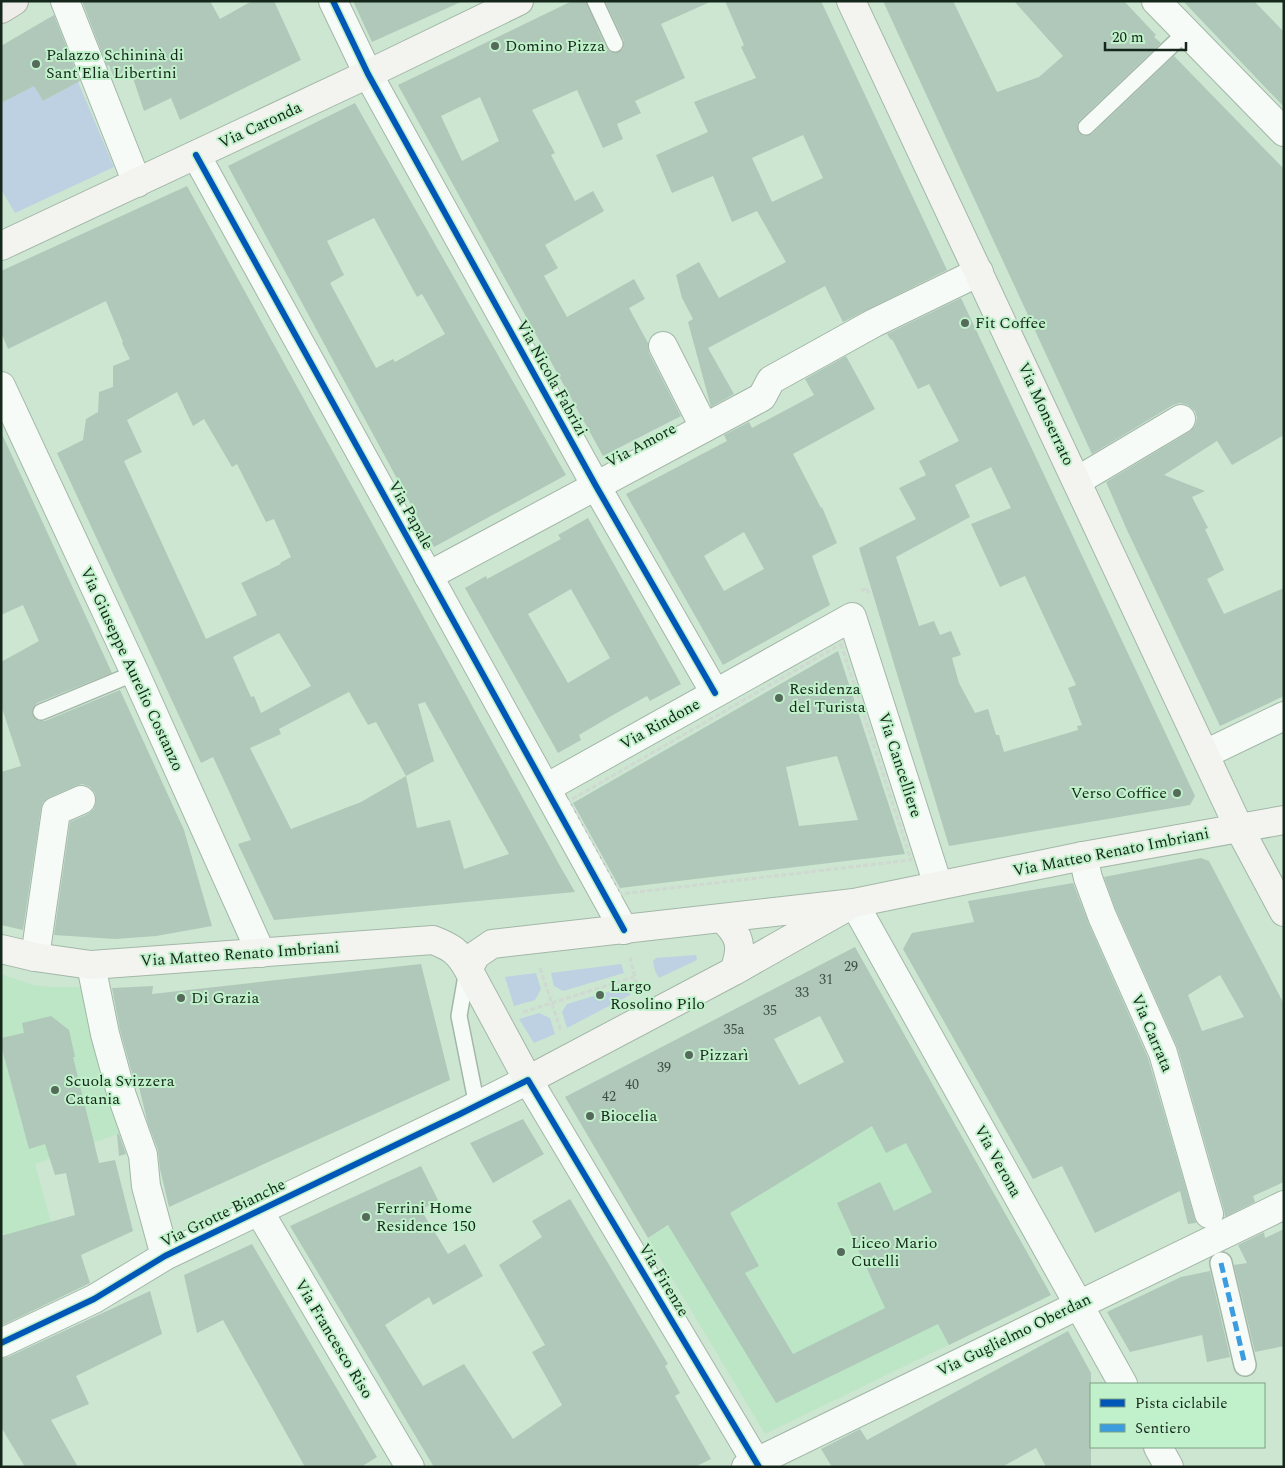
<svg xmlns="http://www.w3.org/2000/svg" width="1285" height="1468" viewBox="0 0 1285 1468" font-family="Spectral,serif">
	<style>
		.built { fill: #bce6c5 }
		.green { fill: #bed1e2 }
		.building { fill: #afc8ba; fill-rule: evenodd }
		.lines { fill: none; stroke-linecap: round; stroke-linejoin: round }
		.service-casing { stroke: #a3b7a7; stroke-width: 18 }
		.pedestrian-casing { stroke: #a3b7a7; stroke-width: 24 }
		.minor-casing { stroke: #a3b7a7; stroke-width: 30 }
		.tertiary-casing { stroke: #a3b7a7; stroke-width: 30 }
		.secondary-casing { stroke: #a3b7a7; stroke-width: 30 }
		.primary-casing { stroke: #adb0a3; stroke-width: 30 }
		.path { stroke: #cfd8d1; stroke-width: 3; stroke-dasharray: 5 2.5; stroke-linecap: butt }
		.service { stroke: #f7fbf8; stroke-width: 15 }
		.pedestrian { stroke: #f7fbf8; stroke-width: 21 }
		.minor { stroke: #f7fbf8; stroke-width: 28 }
		.tertiary { stroke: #f7fbf8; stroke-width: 28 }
		.secondary { stroke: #f3f4f0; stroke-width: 28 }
		.primary { stroke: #efede9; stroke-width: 28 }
		.quiet { stroke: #3b9cdf; stroke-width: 5; stroke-dasharray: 10 5; stroke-linecap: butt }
		.cycleway-casing { stroke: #c1f1cb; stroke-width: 9 }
		.cycleway { stroke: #0057b8; stroke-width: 6 }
		.poi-dot { fill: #556a5a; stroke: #c1f1cb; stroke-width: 2 }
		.labels { text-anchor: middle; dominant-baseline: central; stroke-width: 4; stroke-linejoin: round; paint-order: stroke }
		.number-label { font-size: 14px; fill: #3c4f42 }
		.poi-label { font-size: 16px; fill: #15271a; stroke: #c1f1cb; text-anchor: start }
		.street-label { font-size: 16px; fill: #15271a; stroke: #c1f1cb }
	</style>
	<rect width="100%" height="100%" fill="#cce6d1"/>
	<path class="built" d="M 1,974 L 33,985 L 49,987 L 86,987 L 123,1132 L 35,1164 L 56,1241 L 1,1258 Z
		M 924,1069 L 1051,1295 L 765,1434 L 648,1238 L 723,1194 L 846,1115 Z"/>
	<path class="green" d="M 78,82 L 114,167 L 15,213 L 1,189 L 1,103 L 34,85 L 43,101 Z
		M 696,955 L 697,960 L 659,978 L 655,971 L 653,961 L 656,958 Z
		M 621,964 L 624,973 L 563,991 L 554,986 L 551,973 Z
		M 536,973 L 541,989 L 535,1000 L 514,1006 L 505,977 Z
		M 627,986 L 630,995 L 567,1028 L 562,1012 L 567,1004 Z
		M 539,1013 L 550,1018 L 555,1034 L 534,1043 L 519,1019 Z"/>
	<path class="building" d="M 82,1 L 210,1 L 220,19 L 252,1 L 274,1 L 301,60 L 180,120 L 171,98 L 144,111 L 130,69 L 114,78 L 109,65 L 107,66 Z
		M 353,1 L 463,1 L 372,42 Z
		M 572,1 L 586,1 L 606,48 L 610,52 L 615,53 L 623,49 L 624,41 L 605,1 L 712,1 L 661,24 L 685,78 L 635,101 L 641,113 L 617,124 L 623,139 L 603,148 L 577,90 L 532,110 L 555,153 L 551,155 L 575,201 L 593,191 L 604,211 L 545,245 L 558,268 L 544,276 L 567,317 L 634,279 L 645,299 L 629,308 L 648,343 L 649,353 L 681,416 L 603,456 L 398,85 ZM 480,97 L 499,141 L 462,161 L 441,116 Z
		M 725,1 L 821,1 L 947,270 L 843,322 L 825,286 L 708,348 L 734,394 L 711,407 L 688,322 L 693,319 L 682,298 L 676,275 L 699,262 L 719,298 L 786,262 L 757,211 L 732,222 L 713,176 L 672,193 L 656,155 L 708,132 L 694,102 L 756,78 L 741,47 L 744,45 ZM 803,135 L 823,178 L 772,202 L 752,158 Z
		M 883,1 L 953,1 L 997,92 L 1039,77 L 1063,56 L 1014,1 L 1124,1 L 1156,35 L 1154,37 L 1161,43 L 1080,120 L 1077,125 L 1079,133 L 1084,136 L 1092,134 L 1174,56 L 1284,169 L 1284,435 L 1232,465 L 1217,441 L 1164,475 L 1205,491 L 1192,497 L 1208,528 L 1205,529 L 1224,570 L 1207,579 L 1224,614 L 1284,588 L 1284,696 L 1220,726 L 1127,530 L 1106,482 L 1189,432 L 1195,426 L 1197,418 L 1195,411 L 1188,405 L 1180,403 L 1173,405 L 1092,454 Z
		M 1183,1 L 1254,1 L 1284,32 L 1284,107 Z
		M 54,15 L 80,81 L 43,101 L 34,86 L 1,103 L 1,46 Z
		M 355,103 L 566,475 L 434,547 L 228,166 ZM 374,218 L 417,297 L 422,294 L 445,334 L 395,362 L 393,359 L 376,368 L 330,283 L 344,275 L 327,241 Z
		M 187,186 L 560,866 L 575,892 L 274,920 L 238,844 L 251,840 L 227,787 L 213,757 L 201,763 L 57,453 L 83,440 L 86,419 L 98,412 L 99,392 L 113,387 L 113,366 L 130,359 L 122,343 L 123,342 L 106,301 L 8,349 L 1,332 L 1,271 ZM 177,392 L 193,426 L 204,419 L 232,467 L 237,464 L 266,522 L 274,519 L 291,557 L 280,563 L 281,564 L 241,583 L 257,615 L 206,639 L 124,461 L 142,452 L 127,420 ZM 279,633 L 311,686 L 261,713 L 254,696 L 251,697 L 233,657 ZM 349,692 L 368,725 L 376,722 L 406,776 L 361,802 L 291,829 L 250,748 L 281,734 L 279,729 ZM 425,702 L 447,742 L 509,854 L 464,869 L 450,820 L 417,828 L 406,776 L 434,761 L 418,704 Z
		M 961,298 L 1195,796 L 1190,805 L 949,846 L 859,548 L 916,519 L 899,488 L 926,475 L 919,461 L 959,441 L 929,384 L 918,389 L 892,339 L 891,340 L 887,334 ZM 991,467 L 1011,508 L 971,524 L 1000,587 L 1025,576 L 1076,685 L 1068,688 L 1082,725 L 1077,726 L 1078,730 L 1004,752 L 999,735 L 996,735 L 988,709 L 975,713 L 959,683 L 952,658 L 961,655 L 951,631 L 940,635 L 934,621 L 919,626 L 896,557 L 970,517 L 955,485 Z
		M 846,356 L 875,409 L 793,454 L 821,508 L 822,507 L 837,543 L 812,556 L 830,605 L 723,665 L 626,494 L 727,441 L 724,435 L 749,422 L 752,428 L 814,395 L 805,379 ZM 744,532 L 764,569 L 724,591 L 704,556 Z
		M 1,432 L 112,673 L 37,703 L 32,710 L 33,716 L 39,721 L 45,721 L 120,690 L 184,830 L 212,926 L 156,936 L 115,939 L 54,935 L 70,822 L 88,814 L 94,809 L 96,802 L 95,793 L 90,787 L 82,784 L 75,786 L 50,797 L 43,802 L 41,809 L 23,930 L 1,925 L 1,772 L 21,766 L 1,705 L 1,662 L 39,641 L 23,605 L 1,615 Z
		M 588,518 L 681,684 L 650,701 L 647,696 L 613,715 L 579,735 L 581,740 L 558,753 L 465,588 L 486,576 L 487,579 L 561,539 L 558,535 ZM 571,589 L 610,658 L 568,683 L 528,614 Z
		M 838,651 L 905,854 L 620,888 L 573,803 ZM 837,756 L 858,820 L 799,826 L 786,767 Z
		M 1201,858 L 1209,861 L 1284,1004 L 1284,1182 L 1253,1196 L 1255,1202 L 1225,1217 L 1224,1210 L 1178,1049 L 1116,910 L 1104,877 ZM 1220,975 L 1244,1017 L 1202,1031 L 1188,995 Z
		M 1073,883 L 1088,922 L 1148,1058 L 1196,1223 L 1188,1224 L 1180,1191 L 1095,1233 L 1062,1166 L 1033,1179 L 903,949 L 912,933 L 974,922 L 968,901 Z
		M 855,947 L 1051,1295 L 949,1345 L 938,1324 L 776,1403 L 668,1225 L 648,1238 L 565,1097 ZM 820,1016 L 844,1062 L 799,1085 L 774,1039 ZM 872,1126 L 886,1153 L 906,1143 L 932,1192 L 894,1211 L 880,1182 L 837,1203 L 885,1308 L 793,1354 L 745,1273 L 759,1266 L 730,1213 Z
		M 421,964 L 450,1080 L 169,1207 L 160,1169 L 158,1150 L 148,1124 L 138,1083 L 135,1084 L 120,1030 L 112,988 L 153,986 L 152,994 Z
		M 51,1016 L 69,1030 L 75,1057 L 73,1057 L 99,1163 L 115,1160 L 133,1231 L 81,1255 L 90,1283 L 1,1326 L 1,1236 L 75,1215 L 66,1173 L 55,1175 L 45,1144 L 29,1149 L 1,1045 L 1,1038 L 24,1033 L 22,1023 Z
		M 523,1119 L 544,1154 L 493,1183 L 470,1143 Z
		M 117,1134 L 119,1134 L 126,1154 L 119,1156 Z
		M 421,1166 L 438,1200 L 421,1210 L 448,1254 L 465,1244 L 483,1276 L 433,1305 L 429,1297 L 385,1325 L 423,1386 L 464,1364 L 513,1439 L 562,1405 L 532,1352 L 545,1345 L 499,1265 L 542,1237 L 532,1221 L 570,1199 L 668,1364 L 665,1366 L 680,1393 L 675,1396 L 711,1459 L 695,1467 L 434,1467 L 290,1226 Z
		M 1284,1229 L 1284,1346 L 1255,1352 L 1234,1265 L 1247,1263 L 1238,1245 L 1264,1232 L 1265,1238 Z
		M 252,1244 L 377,1457 L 361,1467 L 305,1467 L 223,1320 L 197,1333 L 184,1275 Z
		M 1210,1271 L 1230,1357 L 1207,1362 L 1202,1335 L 1130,1352 L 1107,1312 L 1181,1277 Z
		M 150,1291 L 162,1334 L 76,1376 L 89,1404 L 51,1420 L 78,1467 L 25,1467 L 1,1427 L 1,1358 L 8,1357 Z
		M 1068,1331 L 1091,1373 L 1091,1467 L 1046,1467 L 1036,1448 L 1002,1467 L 832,1467 L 821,1449 L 860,1429 L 867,1440 Z"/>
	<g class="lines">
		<defs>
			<path id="service" d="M 595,1 L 615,44
				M 1086,127 L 1186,32
				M 41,712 L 135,673
				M 467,970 L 459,1016 L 477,1106"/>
			<path id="pedestrian" d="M 1221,1263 L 1245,1365"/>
			<path id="minor" d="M 65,1 L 137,183
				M 333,1 L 368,74 L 596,486 L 715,693
				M 663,346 L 704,427
				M 1,386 L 135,673 L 261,953
				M 1077,481 L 1181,419
				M 428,576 L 762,397 L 771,380 L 874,323 L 979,272
				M 1205,754 L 1284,716
				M 546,788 L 852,617 L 938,885
				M 1083,856 L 1088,878 L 1102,916 L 1163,1053 L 1209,1214
				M 854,903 L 1123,1384
				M 35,957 L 56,811 L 81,800
				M 91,965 L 105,1034 L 122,1096 L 143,1155 L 146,1186 L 165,1256
				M 259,1211 L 410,1467
				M 1,1343 L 94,1299 L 165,1256 L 460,1114 L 528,1080 L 759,1467
				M 1158,1447 L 1169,1467"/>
			<path id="tertiary" d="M 1156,1 L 1284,132
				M 196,155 L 624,930
				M 746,1467 L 1284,1205"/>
			<path id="secondary" d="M 851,1 L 1239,828 L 1284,912
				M 1,246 L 368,74 L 519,1
				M 854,903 L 734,971 L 528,1080 L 468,969 L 476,955 L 492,944 L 854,903 L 1083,856 L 1284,820
				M 722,918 C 741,936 743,947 734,971
				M 1,949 L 35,957 L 91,965 L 433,940 C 451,947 458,951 468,969"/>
			<path id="primary" d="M 1,9 L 14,1"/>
		</defs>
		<use href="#service" class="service-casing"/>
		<use href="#pedestrian" class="pedestrian-casing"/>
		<use href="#minor" class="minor-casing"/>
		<use href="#tertiary" class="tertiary-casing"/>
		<use href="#secondary" class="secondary-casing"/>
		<use href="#primary" class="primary-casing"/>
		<path class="path" d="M 861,591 L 867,588 L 869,595
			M 841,644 L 911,860 L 620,894 L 569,801 Z
			M 630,957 L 638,990
			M 540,968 L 561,1031
			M 523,1012 L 634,977"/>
		<use href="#service" class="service"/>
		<use href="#pedestrian" class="pedestrian"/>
		<use href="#minor" class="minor"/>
		<use href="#tertiary" class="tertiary"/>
		<use href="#secondary" class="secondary"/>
		<use href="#primary" class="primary"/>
		<path class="quiet" d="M 1221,1263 L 1245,1365"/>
		<defs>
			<path id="cycleway" d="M 333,1 L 368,74 L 596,486 L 715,693
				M 196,155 L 624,930
				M 1,1343 L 94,1299 L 165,1256 L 460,1114 L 528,1080 L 759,1467"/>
		</defs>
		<use href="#cycleway" class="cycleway-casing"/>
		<use href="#cycleway" class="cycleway"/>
	</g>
	<g class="poi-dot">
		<circle cx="495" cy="46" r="5"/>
		<circle cx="36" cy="64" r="5"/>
		<circle cx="965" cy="323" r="5"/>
		<circle cx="779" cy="698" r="5"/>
		<circle cx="1177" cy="793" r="5"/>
		<circle cx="600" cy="995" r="5"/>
		<circle cx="181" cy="998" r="5"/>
		<circle cx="689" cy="1055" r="5"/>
		<circle cx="55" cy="1090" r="5"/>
		<circle cx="590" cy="1116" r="5"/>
		<circle cx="366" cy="1217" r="5"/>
		<circle cx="841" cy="1252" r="5"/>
	</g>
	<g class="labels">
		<g class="number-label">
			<text x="851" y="966">29</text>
			<text x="826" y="979">31</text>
			<text x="802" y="992">33</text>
			<text x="770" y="1010">35</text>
			<text x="734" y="1029">35a</text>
			<text x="664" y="1067">39</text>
			<text x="632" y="1084">40</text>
			<text x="609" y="1096">42</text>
		</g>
		<g class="poi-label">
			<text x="505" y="46">Domino Pizza</text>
			<text x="46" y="55">Palazzo Schininà di<tspan x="46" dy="18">Sant'Elia Libertini</tspan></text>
			<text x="975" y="323">Fit Coffee</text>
			<text x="789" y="689">Residenza<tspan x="789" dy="18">del Turista</tspan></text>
			<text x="1167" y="793" text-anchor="end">Verso Coffice</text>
			<text x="610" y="986">Largo<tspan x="610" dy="18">Rosolino Pilo</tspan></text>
			<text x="191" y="998">Di Grazia</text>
			<text x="699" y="1055">Pizzarì</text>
			<text x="65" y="1081">Scuola Svizzera<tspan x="65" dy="18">Catania</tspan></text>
			<text x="600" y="1116">Biocelia</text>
			<text x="376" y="1208">Ferrini Home<tspan x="376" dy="18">Residence 150</tspan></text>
			<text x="851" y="1243">Liceo Mario<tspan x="851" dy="18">Cutelli</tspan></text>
		</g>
		<g class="street-label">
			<text transform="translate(260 125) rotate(-25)">Via Caronda</text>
			<text transform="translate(552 378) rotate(61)">Via Nicola Fabrizi</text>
			<text transform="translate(1046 414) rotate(65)">Via Monserrato</text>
			<text transform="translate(641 445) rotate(-28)">Via Amore</text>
			<text transform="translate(411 515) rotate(61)">Via Papale</text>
			<text transform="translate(132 669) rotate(65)">Via Giuseppe Aurelio Costanzo</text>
			<text transform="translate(660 724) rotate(-29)">Via Rindone</text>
			<text transform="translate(900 765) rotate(72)">Via Cancelliere</text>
			<text transform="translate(1111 852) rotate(-11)">Via Matteo Renato Imbriani</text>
			<text transform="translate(240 954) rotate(-4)">Via Matteo Renato Imbriani</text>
			<text transform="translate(1152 1033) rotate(67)">Via Carrata</text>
			<text transform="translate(998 1161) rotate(61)">Via Verona</text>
			<text transform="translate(223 1213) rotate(-26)">Via Grotte Bianche</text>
			<text transform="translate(664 1280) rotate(59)">Via Firenze</text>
			<text transform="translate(1014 1335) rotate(-26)">Via Guglielmo Oberdan</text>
			<text transform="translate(334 1339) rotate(59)">Via Francesco Riso</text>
		</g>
	</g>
	<rect width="1285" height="1468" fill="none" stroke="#15271a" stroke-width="5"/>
	<rect x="1090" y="1383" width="175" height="65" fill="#c1f1cb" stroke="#7ca084"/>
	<rect x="1100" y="1399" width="25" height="8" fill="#0057b8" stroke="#7ca084"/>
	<text x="1135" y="1408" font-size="15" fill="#15271a">Pista ciclabile</text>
	<rect x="1100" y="1424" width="25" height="8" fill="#3b9cdf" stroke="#7ca084"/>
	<text x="1135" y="1433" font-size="15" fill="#15271a">Sentiero</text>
	<path d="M1105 42v8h81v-8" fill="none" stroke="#15271a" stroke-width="2.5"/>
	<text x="1112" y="42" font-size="15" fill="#15271a" stroke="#c1f1cb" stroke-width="4" paint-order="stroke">20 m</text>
</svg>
